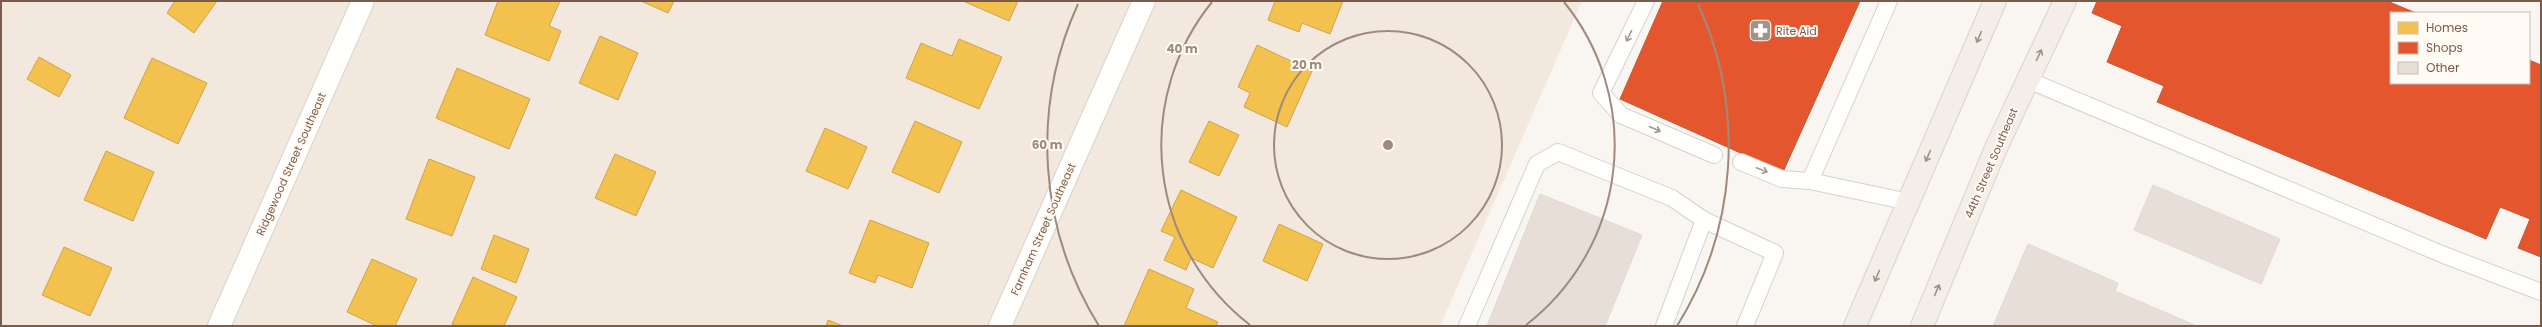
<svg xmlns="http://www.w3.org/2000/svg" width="2542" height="327" viewBox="0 0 2542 327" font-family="Poppins,sans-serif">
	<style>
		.residential { fill: #f2e8de }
		.homes { fill: #f2c14e; stroke: #cea34e }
		.shops { fill: #e4572e; stroke: #c45837 }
		.building { fill: #e6ded7; stroke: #e2d8d2 }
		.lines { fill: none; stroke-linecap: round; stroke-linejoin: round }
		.lane-casing { stroke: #d7d1cb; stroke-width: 18 }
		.street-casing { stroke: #d7d1cb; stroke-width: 24 }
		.primary-casing { stroke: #dad1cc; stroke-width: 24 }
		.lane { stroke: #fefefd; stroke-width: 16 }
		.street { stroke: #fefefd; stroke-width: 22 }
		.primary { stroke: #f3eee8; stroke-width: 22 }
		.oneway { stroke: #a8958b }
		.oneway2 { stroke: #a48f83 }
		.ring { fill: none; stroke: #9f8a7d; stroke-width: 2 }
		.labels { text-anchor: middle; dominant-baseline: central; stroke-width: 4; stroke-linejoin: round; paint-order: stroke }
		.poi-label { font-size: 11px; fill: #7a5c4d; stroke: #fffaf3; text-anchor: start }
		.street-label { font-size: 11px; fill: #7a5c4d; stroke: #fffaf3 }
		.centre { fill: #9f8a7d; stroke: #fffaf3; stroke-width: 2 }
		.ring-label { font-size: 12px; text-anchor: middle; font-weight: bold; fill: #9f8a7d; stroke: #fffaf3; stroke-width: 4; stroke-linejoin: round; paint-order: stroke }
	</style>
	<rect width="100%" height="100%" fill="#f9f5f0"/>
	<path class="residential" d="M 1,1 L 1582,1 L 1440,326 L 1,326 Z"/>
	<path class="homes" d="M 175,1 L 217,1 L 194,33 L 167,13 Z
		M 498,1 L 560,1 L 549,26 L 561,31 L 549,61 L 485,35 Z
		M 641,1 L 674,1 L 668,13 Z
		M 963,1 L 1018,1 L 1009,21 Z
		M 1275,1 L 1343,1 L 1330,34 L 1302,23 L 1299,32 L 1268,20 Z
		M 600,36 L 638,53 L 618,100 L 579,83 Z
		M 959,39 L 1002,57 L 979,109 L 906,78 L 921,43 L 952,56 Z
		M 1257,45 L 1312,71 L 1287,127 L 1244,107 L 1250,93 L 1238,87 Z
		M 39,57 L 71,75 L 59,97 L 27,79 Z
		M 152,58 L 207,83 L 178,144 L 124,118 Z
		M 457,68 L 530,99 L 509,149 L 436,118 Z
		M 915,121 L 962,142 L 939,193 L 892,172 Z
		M 1209,121 L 1239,135 L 1219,176 L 1189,162 Z
		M 825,128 L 867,147 L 848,189 L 806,171 Z
		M 106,151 L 154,172 L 133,221 L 84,200 Z
		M 615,154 L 656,172 L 636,216 L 595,198 Z
		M 429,159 L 475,177 L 452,236 L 406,219 Z
		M 1181,190 L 1237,217 L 1213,268 L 1191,258 L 1186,270 L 1164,260 L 1175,237 L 1161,231 Z
		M 870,220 L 929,243 L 912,288 L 878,275 L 875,283 L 849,273 Z
		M 1279,224 L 1323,244 L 1307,281 L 1263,261 Z
		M 494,235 L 529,249 L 516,283 L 481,269 Z
		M 64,247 L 112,268 L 90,316 L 42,295 Z
		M 372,259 L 417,279 L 395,326 L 377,326 L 347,312 Z
		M 1149,269 L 1194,289 L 1186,308 L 1218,322 L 1216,326 L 1124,326 Z
		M 473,277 L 517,297 L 504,326 L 457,326 L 452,324 Z
		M 828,320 L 843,326 L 826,326 Z"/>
	<path class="shops" d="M 1663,1 L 1860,1 L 1783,172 L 1620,99 Z
		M 2097,1 L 2387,1 L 2416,13 L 2391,13 L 2391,83 L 2529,83 L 2529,60 L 2541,65 L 2541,257 L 2518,248 L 2530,219 L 2500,207 L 2486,239 L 2157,102 L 2164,86 L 2107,62 L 2122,26 L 2092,13 Z"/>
	<path class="building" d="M 2153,185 L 2280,239 L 2261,284 L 2134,230 Z
		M 1540,194 L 1642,235 L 1605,326 L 1487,326 Z
		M 2028,244 L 2118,283 L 2115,291 L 2197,326 L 1993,326 Z"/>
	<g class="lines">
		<defs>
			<path id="lane" d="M 1646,1 L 1601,93 L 1621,115 L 1714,155
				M 2028,80 L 2444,255 L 2541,292
				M 1741,162 L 1782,179 L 1810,181 L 1909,202
				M 1810,181 L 1889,1
				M 1467,326 L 1537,164 L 1558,152 L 1672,198 L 1704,220
				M 1664,326 L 1704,220 L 1775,253 L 1745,326"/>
			<path id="street" d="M 219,326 L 363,1
				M 1000,326 L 1144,1"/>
			<path id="primary" d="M 1855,326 L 1995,1
				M 1922,326 L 1996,148 L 2065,1"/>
		</defs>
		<use href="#lane" class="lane-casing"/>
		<use href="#street" class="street-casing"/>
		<use href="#primary" class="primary-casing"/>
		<use href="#lane" class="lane"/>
		<use href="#street" class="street"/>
		<use href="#primary" class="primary"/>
	</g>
	<defs><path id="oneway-shaft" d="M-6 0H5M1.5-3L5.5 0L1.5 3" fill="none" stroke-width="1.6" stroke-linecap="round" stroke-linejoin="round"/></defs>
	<g class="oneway">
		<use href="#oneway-shaft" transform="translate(1629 36) rotate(116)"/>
		<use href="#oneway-shaft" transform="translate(1655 129) rotate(24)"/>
		<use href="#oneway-shaft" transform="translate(1762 170) rotate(22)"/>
	</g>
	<g class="oneway2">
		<use href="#oneway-shaft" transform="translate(1979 37) rotate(113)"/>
		<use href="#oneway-shaft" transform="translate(2039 55) rotate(-65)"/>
		<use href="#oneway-shaft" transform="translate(1928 156) rotate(113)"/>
		<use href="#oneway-shaft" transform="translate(1877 276) rotate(113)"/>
		<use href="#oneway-shaft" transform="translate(1937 290) rotate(-67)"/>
	</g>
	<g class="ring">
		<circle cx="1388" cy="145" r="114"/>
		<path d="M1250 325A227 227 0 0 1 1212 2M1564 2A227 227 0 0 1 1526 325"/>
		<path d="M1099 326A341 341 0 0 1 1078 4M1698 4A341 341 0 0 1 1677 326"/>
	</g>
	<defs>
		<symbol id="pharmacy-square" viewBox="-11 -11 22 22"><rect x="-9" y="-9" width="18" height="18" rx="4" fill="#a69286" stroke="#fffaf3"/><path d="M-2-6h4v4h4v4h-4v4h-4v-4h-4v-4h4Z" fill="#fff"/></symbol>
	</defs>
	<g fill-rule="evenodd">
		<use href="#pharmacy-square" x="1748" y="18" width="25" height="25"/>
	</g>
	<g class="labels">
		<g class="poi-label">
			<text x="1776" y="31">Rite Aid</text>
		</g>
		<g class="street-label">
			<text transform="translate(1991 163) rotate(-67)">44th Street Southeast</text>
			<text transform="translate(291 164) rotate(-66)">Ridgewood Street Southeast</text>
			<text transform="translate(1043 229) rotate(-66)">Farnham Street Southeast</text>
		</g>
	</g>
	<circle cx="1388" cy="145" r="6" class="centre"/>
	<g class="ring-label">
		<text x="1182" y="53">40 m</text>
		<text x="1307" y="69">20 m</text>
		<text x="1047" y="149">60 m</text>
	</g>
	<rect width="2542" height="327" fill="none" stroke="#7a5c4d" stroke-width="4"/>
	<rect x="2390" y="12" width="140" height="72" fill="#fffaf3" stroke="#cabbb1"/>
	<rect x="2398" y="22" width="20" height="12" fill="#f2c14e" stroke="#cabbb1"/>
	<text x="2426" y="32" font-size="12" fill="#7a5c4d">Homes</text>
	<rect x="2398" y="42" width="20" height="12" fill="#e4572e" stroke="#cabbb1"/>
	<text x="2426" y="52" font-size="12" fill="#7a5c4d">Shops</text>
	<rect x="2398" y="62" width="20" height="12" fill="#e6ded7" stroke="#cabbb1"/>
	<text x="2426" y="72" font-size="12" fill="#7a5c4d">Other</text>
</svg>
